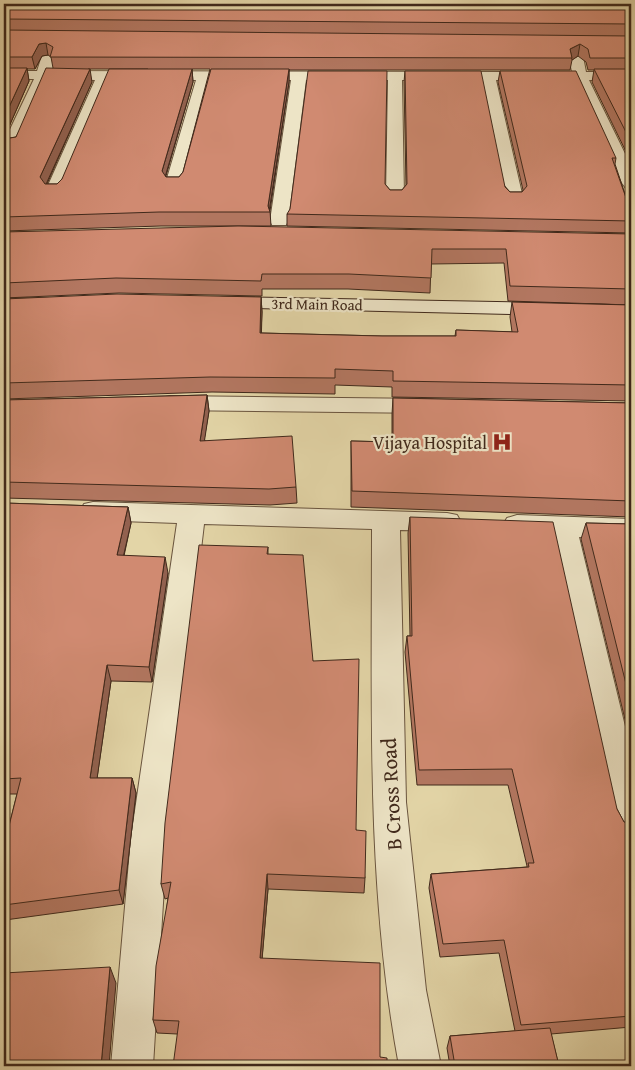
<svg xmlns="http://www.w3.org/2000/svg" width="635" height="1070" viewBox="0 0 635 1070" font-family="'Gentium Book Plus',serif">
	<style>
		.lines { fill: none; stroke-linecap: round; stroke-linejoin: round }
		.street-casing { stroke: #69543e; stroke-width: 2 }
		.secondary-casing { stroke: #40291b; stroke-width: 2 }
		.street { fill: #ede4c6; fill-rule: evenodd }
		.secondary { fill: #ede4c6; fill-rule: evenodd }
		.wall { fill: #b37761; stroke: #40291b; fill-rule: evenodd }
		.shaded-wall { fill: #92614f; stroke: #40291b }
		.building { fill: #d08a71; stroke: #40291b }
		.labels { text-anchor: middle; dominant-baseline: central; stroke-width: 4.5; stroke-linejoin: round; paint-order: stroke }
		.far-street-label { font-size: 15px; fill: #40291b; stroke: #ede4c6 }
		.poi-label { font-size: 18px; fill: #40291b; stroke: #ede4c6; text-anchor: end }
		.near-street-label { font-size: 21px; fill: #40291b; stroke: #ede4c6 }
	</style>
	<rect width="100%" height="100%" fill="#e3d5a7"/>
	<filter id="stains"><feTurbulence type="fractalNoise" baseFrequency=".004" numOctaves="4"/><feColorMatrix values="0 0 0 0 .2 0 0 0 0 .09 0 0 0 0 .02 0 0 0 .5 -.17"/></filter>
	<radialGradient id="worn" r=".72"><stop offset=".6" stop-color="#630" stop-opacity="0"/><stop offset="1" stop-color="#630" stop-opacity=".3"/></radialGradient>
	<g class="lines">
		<defs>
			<path id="street" d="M 63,4 L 75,4 L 62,37 L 52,71 L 572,72 L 566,41 L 548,4 L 560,4 L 580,41 L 586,72 L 631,72 L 631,80 L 589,80 L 631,166 L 631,188 L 625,187 L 622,183 L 575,80 L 496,80 L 523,198 L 520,202 L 508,202 L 505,198 L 481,80 L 402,80 L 404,196 L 401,200 L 389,200 L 386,196 L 388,80 L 306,80 L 288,221 L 286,225 L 272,225 L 270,221 L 291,80 L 210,80 L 183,185 L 180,189 L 168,189 L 165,185 L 196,80 L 110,80 L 63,192 L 60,196 L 48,196 L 45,192 L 95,80 L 49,79 L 19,146 L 17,150 L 4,152 L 4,142 L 34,79 L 4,79 L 4,71 L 37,71 L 48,37 Z
				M 170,396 L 430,399 L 438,401 L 442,406 L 438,411 L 430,413 L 170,410 L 162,408 L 158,403 L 162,398 Z
				M 93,502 L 447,513 L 457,515 L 461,522 L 457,529 L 447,531 L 400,530 L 406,802 L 426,990 L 441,1066 L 399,1066 C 366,889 372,708 372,529 L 204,524 L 167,838 L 153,1066 L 111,1066 L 131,838 L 177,523 L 93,520 L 84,518 L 80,511 L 84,504 Z
				M 517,515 L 631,519 L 631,539 L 579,537 L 631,751 L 631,839 L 618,835 L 613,823 L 551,536 L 517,535 L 507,532 L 503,525 L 507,518 Z"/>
			<path id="secondary" d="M 223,297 L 547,303 L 554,305 L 558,309 L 554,313 L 547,315 L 216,307 L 213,303 L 216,299 Z"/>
		</defs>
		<use href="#street" class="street-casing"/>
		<use href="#secondary" class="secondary-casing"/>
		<use href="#street" class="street"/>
		<use href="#secondary" class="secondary"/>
	</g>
	<path class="wall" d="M 4,4 L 631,4 L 631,162 L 592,82 L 594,70 L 588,70 L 586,62 L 578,56 L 572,60 L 570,70 L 289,70 L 289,82 L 270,211 L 271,226 L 161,226 L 4,231 L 4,232 L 631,234 L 631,403 L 631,401 L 392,397 L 392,387 L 335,385 L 335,394 L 212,392 L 4,399 L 4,139 L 16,137 L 53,68 L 51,57 L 48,55 L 42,56 L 35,69 L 27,69 L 29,81 L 4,138 ZM 88,69 L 148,69 L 62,179 L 57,184 L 47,184 L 92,82 ZM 192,69 L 210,69 L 183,172 L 179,177 L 166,177 L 166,176 L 193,82 ZM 504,263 L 508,301 L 631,305 L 512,302 L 510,317 L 512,332 L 456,330 L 455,336 L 382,336 L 261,333 L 262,312 L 261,297 L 4,298 L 119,293 L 262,296 L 262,289 L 348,289 L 430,293 L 431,264 Z
		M 405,71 L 510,192 L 522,192 L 523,190 L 498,82 L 500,71 L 616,158 L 615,164 L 631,212 L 631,233 L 287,226 L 287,214 L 385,184 L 390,190 L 402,190 L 406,185 L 404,82 Z
		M 207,395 L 209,411 L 204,440 L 296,487 L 297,503 L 270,505 L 4,498 L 4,400 Z
		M 393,398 L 631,403 L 631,517 L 351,507 L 351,441 L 392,442 L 392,414 Z
		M 4,503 L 128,507 L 131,523 L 124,556 L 168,573 L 152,682 L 111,681 L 97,778 L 132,778 L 136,793 L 123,904 L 5,920 L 4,918 L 4,846 L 17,794 L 4,794 Z
		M 410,517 L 617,809 L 624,822 L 631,824 L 631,1027 L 551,1034 L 559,1066 L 450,1066 L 447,1048 L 450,1036 L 515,1031 L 499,953 L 440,957 L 429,888 L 431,874 L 527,867 L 527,866 L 508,785 L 417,785 L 405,652 L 407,636 L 410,636 L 408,533 Z
		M 586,523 L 631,524 L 631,744 L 581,539 Z
		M 268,547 L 268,554 L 313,661 L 356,830 L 365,878 L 364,893 L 268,889 L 262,958 L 380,1057 L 387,1066 L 177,1034 L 157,1033 L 153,1020 L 168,898 L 165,899 L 161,884 Z"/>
	<path class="shaded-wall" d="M 46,43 L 48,55 L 42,56 L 35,69 L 32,57 L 39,44 Z
		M 580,44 L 578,56 L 572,60 L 570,49 Z
		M 27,68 L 29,81 L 4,138 L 4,118 Z
		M 90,69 L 92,82 L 43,191 L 40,177 Z
		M 192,69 L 193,82 L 163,184 L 162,171 Z
		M 289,69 L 289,82 L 269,212 L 268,206 Z
		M 261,297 L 262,312 L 261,348 L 260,333 Z
		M 207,395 L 209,411 L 202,457 L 200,441 Z
		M 128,507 L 131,523 L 120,571 L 117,555 Z
		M 165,557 L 168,573 L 152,682 L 149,667 Z
		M 107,665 L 111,681 L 95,793 L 90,778 Z
		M 132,778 L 136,793 L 123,904 L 119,890 Z
		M 267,874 L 268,889 L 261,972 L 260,958 Z
		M 110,967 L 116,983 L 109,1066 L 101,1066 Z"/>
	<path class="building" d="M 4,4 L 459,4 L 631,5 L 631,24 L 4,19 Z
		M 4,30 L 631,36 L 631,58 L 590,58 L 588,49 L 580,44 L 570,49 L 572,58 L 50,57 L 53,47 L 46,43 L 39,44 L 32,57 L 4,57 Z
		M 4,68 L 27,68 L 4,118 Z
		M 46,68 L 90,69 L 40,177 L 45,184 L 57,184 L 62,179 L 109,69 L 192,69 L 162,171 L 166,177 L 179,177 L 183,172 L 211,69 L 289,69 L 268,206 L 270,212 L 159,212 L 4,217 L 4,139 L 16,137 Z
		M 594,69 L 631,69 L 631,142 Z
		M 308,71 L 387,71 L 385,184 L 390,190 L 402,190 L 407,184 L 405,71 L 481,71 L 505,187 L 510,192 L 522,192 L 527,186 L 500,71 L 576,71 L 616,158 L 612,158 L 631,212 L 631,221 L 287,214 L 290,209 Z
		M 238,226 L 631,234 L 631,289 L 510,286 L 506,249 L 432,249 L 431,278 L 349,274 L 262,274 L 261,281 L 116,278 L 4,283 L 4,232 Z
		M 117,294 L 261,297 L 260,333 L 382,336 L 456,336 L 456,330 L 518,332 L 512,302 L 631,305 L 631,385 L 393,381 L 393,371 L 335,369 L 335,378 L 210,377 L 4,383 L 4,299 Z
		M 207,395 L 200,441 L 292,436 L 296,487 L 269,489 L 4,482 L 4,400 Z
		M 393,398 L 631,403 L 631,501 L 352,491 L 351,441 L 393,442 Z
		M 4,503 L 128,507 L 117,555 L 165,557 L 149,667 L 107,665 L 90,778 L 132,778 L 119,890 L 4,905 L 4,846 L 21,778 L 4,779 Z
		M 410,517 L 553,522 L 617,809 L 624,822 L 631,824 L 631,1016 L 521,1025 L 504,940 L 443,944 L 431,874 L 529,867 L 528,863 L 534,863 L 512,769 L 419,770 L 407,636 L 412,636 Z
		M 586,523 L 631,524 L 631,704 Z
		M 199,545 L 268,547 L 267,554 L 303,555 L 313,661 L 359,659 L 356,830 L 366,831 L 365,878 L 267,874 L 260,958 L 380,963 L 380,1057 L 387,1058 L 387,1066 L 173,1066 L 179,1021 L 153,1020 L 156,966 L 171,882 L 161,884 L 165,823 Z
		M 110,967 L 101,1066 L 4,1066 L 4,973 Z
		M 550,1028 L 559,1066 L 455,1066 L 450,1036 Z"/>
	<defs>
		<symbol id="hospital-bare" viewBox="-9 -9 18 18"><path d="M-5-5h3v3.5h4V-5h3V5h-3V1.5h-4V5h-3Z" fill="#8f2418" stroke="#ede4c6" stroke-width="2.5" paint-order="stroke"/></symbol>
	</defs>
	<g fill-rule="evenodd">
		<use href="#hospital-bare" x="488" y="428" width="28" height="28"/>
	</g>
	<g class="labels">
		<g class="far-street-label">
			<text transform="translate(317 304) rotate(1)">3rd Main Road</text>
		</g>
		<g class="poi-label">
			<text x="487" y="442">Vijaya Hospital</text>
		</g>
		<g class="near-street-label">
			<text transform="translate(391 794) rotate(-93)">B Cross Road</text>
		</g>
	</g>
	<rect width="635" height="1070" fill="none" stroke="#e3d5a7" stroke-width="20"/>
	<rect x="5" y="5" width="625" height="1060" fill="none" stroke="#40291b" stroke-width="2.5"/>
	<rect x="10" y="10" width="615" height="1050" fill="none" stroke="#40291b"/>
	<rect width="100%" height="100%" filter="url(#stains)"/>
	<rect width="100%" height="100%" fill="url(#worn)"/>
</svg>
